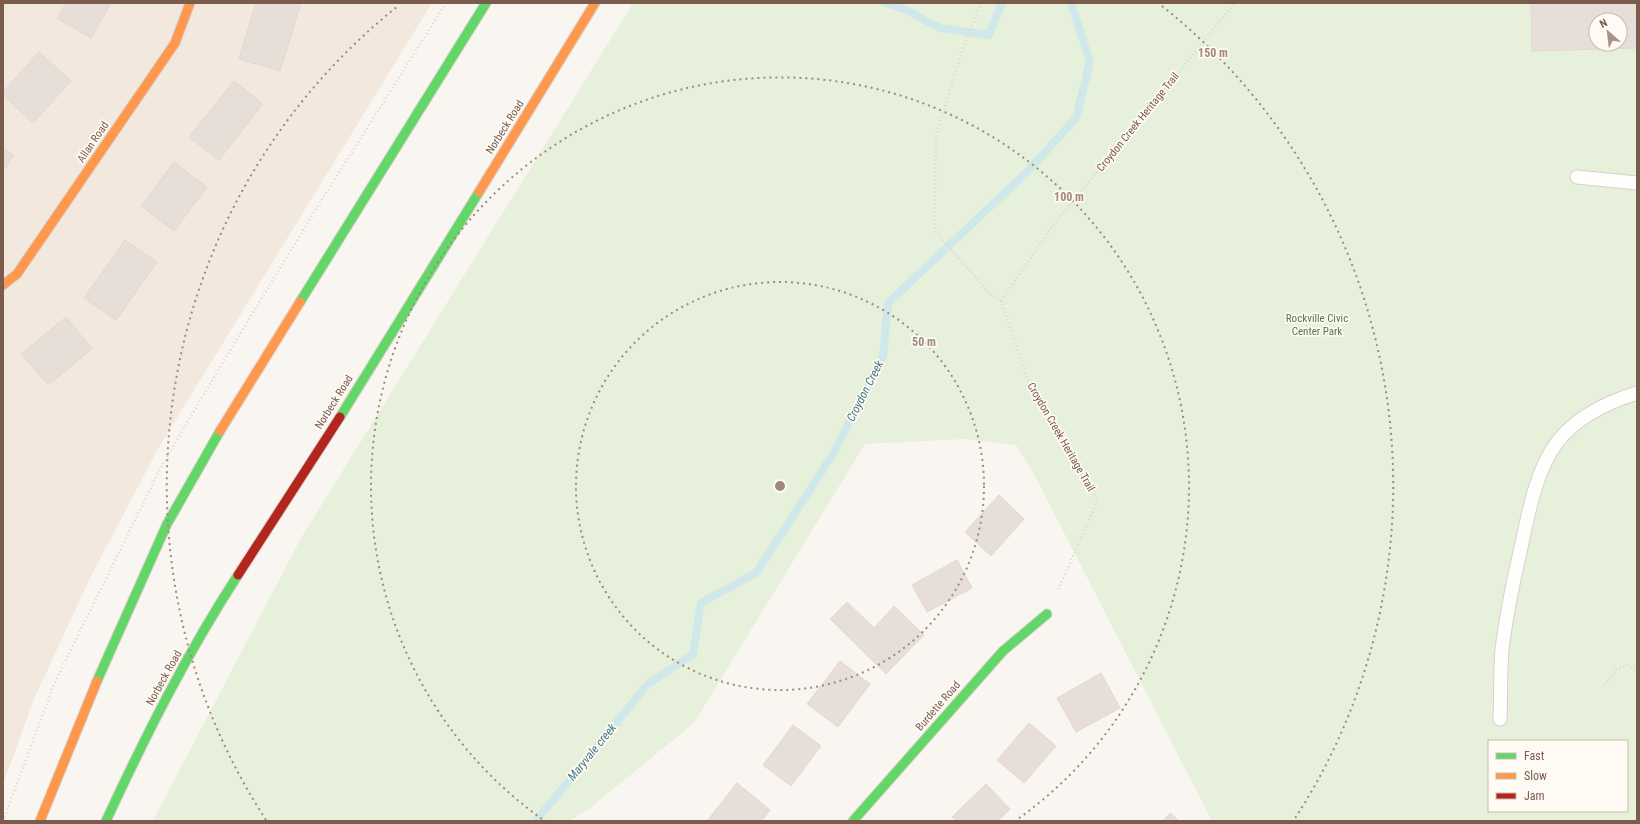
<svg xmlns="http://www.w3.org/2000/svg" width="1640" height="824" viewBox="0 0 1640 824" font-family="'Roboto Condensed',sans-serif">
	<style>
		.residential { fill: #f2e8de }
		.green { fill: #e7f0db; fill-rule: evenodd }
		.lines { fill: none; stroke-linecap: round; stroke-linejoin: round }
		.stream { stroke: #d0e8ea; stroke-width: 8 }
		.building { fill: #e6ded7; stroke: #e2d8d2; fill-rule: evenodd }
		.lane-casing { stroke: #d7d1cb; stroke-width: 15 }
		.fast-casing { stroke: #d9d2cb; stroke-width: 11 }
		.slow-casing { stroke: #d9d2cb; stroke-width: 11 }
		.jam-casing { stroke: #d9d2cb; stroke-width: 11 }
		.path { stroke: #dcd5d0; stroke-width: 2.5; stroke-dasharray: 1 3; stroke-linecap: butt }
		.lane { stroke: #fefefd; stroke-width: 13 }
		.fast { stroke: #63d668; stroke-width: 9 }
		.slow { stroke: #ff974d; stroke-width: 9 }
		.jam { stroke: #b3261e; stroke-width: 9 }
		.ring { fill: none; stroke: #9f8a7d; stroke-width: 2; stroke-dasharray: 2 4 }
		.labels { text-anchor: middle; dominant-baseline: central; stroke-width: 3.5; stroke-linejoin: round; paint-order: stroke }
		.street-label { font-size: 11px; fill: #7a5c4d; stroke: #fffaf3 }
		.park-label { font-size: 11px; fill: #537a41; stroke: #fffaf3 }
		.water-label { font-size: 12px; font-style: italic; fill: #437c86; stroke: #fffaf3 }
		.centre { fill: #9f8a7d; stroke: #fffaf3; stroke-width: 2 }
		.ring-label { font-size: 12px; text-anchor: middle; font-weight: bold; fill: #9f8a7d; stroke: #fffaf3; stroke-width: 3.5; stroke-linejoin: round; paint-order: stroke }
	</style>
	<rect width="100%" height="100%" fill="#f9f5f0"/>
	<path class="residential" d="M 3,3 L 432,3 L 159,447 L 90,578 L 34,699 L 3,785 Z"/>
	<path class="green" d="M 633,3 L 1637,3 L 1637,821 L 1212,821 L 1035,476 L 1016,445 L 965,439 L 865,444 L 694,723 L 590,808 L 570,821 L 153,821 L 301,538 ZM 1596,20 L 1620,20 L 1620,44 L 1596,44 ZM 1489,741 L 1627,741 L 1627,811 L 1489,811 Z"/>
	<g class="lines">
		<path class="stream" d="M 886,3 L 904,9 L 940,28 L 989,35 L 1002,3
			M 536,821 L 648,684 L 693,654 L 701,603 L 756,573 L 833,454 L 883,356 L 888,303 L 1028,171 L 1076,118 L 1090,62 L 1071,3"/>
	</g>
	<path class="building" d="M 66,3 L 111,3 L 91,38 L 57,18 Z
		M 256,3 L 301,3 L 280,71 L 239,59 Z
		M 1531,3 L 1637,3 L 1637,48 L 1532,51 ZM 1596,20 L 1620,20 L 1620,44 L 1596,44 Z
		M 39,52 L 71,81 L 33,123 L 3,95 L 3,92 Z
		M 234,81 L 263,104 L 219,160 L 189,137 Z
		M 3,148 L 14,155 L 3,171 Z
		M 174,162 L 207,187 L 174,231 L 141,206 Z
		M 125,240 L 157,262 L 116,320 L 84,298 Z
		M 66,317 L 92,349 L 48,385 L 21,354 Z
		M 999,495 L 1024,519 L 991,556 L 965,532 Z
		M 957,560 L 972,588 L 927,612 L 912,585 Z
		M 847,602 L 874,628 L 894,606 L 924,635 L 886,674 L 830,619 Z
		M 840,661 L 870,684 L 838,727 L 807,704 Z
		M 1101,673 L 1120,708 L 1076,732 L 1057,698 Z
		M 1029,723 L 1056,746 L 1024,783 L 997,760 Z
		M 793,725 L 821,746 L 791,786 L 763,765 Z
		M 737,783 L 770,810 L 762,821 L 707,821 Z
		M 986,784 L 1010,809 L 998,821 L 956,821 L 952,817 Z
		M 1170,813 L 1179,821 L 1163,821 Z"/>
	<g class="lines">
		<defs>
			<path id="lane" d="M 1577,177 L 1637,183
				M 1500,719 C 1501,697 1500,673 1502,650 C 1506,614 1514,578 1522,543 C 1529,510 1537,468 1558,441 C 1577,417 1608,402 1637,393"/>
			<path id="fast" d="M 300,302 L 486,3
				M 340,417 L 479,192
				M 97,681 L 167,524 L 220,431
				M 106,821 C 145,737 187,653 238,575
				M 853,821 L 1003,651 L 1047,614"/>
			<path id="slow" d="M 479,192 L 595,3
				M 3,285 L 17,274 L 175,43 L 190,3
				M 220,431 L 300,302
				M 40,821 L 97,681"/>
			<path id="jam" d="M 238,575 L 340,417"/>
		</defs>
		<use href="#lane" class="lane-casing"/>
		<use href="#fast" class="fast-casing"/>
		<use href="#slow" class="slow-casing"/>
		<use href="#jam" class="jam-casing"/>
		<path class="path" d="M 981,3 L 962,51 L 936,136 L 934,230 L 991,295 L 1001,301 L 1031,388 L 1098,500 L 1057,592
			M 1001,301 L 1052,227 L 1235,3
			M 1604,685 L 1612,676 L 1616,669 L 1627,665 L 1637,671
			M 3,821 L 54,684 L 161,467 L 226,357 L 318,206 L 446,3"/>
		<use href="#lane" class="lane"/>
		<use href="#fast" class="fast"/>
		<use href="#slow" class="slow"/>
		<use href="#jam" class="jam"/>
	</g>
	<g class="ring">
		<circle cx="780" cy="486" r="204"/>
		<path d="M542 819A409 409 0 1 1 1018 819"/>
		<path d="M266 820A613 613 0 0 1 398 6M1162 6A613 613 0 0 1 1294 820"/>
	</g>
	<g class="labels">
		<g class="street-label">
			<text transform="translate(1138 122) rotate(-51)">Croydon Creek Heritage Trail</text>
			<text transform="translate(505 127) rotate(-58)">Norbeck Road</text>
			<text transform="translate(93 142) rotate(-56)">Allan Road</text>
			<text transform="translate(334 402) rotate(-58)">Norbeck Road</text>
			<text transform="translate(1061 437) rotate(60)">Croydon Creek Heritage Trail</text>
			<text transform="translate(164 678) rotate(-61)">Norbeck Road</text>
			<text transform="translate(938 706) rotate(-49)">Burdette Road</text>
		</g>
		<g class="park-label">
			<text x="1317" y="318">Rockville Civic<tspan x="1317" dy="13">Center Park</tspan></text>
		</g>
		<g class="water-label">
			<text transform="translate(865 391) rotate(-63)">Croydon Creek</text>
			<text transform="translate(592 752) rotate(-51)">Maryvale creek</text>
		</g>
	</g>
	<circle cx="780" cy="486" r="6" class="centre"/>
	<g class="ring-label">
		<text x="1213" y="57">150 m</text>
		<text x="1069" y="201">100 m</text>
		<text x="924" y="346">50 m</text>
	</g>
	<rect width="1640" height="824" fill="none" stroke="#7a5c4d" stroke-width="8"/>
	<rect x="1488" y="740" width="140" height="72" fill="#fffaf3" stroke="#cabbb1"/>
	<rect x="1496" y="753" width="20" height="6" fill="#63d668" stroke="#cabbb1"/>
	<text x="1524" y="760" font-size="12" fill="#7a5c4d">Fast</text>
	<rect x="1496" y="773" width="20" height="6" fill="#ff974d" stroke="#cabbb1"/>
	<text x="1524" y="780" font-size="12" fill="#7a5c4d">Slow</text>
	<rect x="1496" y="793" width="20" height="6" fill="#b3261e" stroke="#cabbb1"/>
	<text x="1524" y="800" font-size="12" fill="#7a5c4d">Jam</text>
	<g transform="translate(1608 32) rotate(332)"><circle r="19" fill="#fffaf3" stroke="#cabbb1"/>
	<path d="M0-3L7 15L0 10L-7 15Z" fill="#a69286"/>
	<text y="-6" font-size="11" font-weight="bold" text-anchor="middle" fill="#7a5c4d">N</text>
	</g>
</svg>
